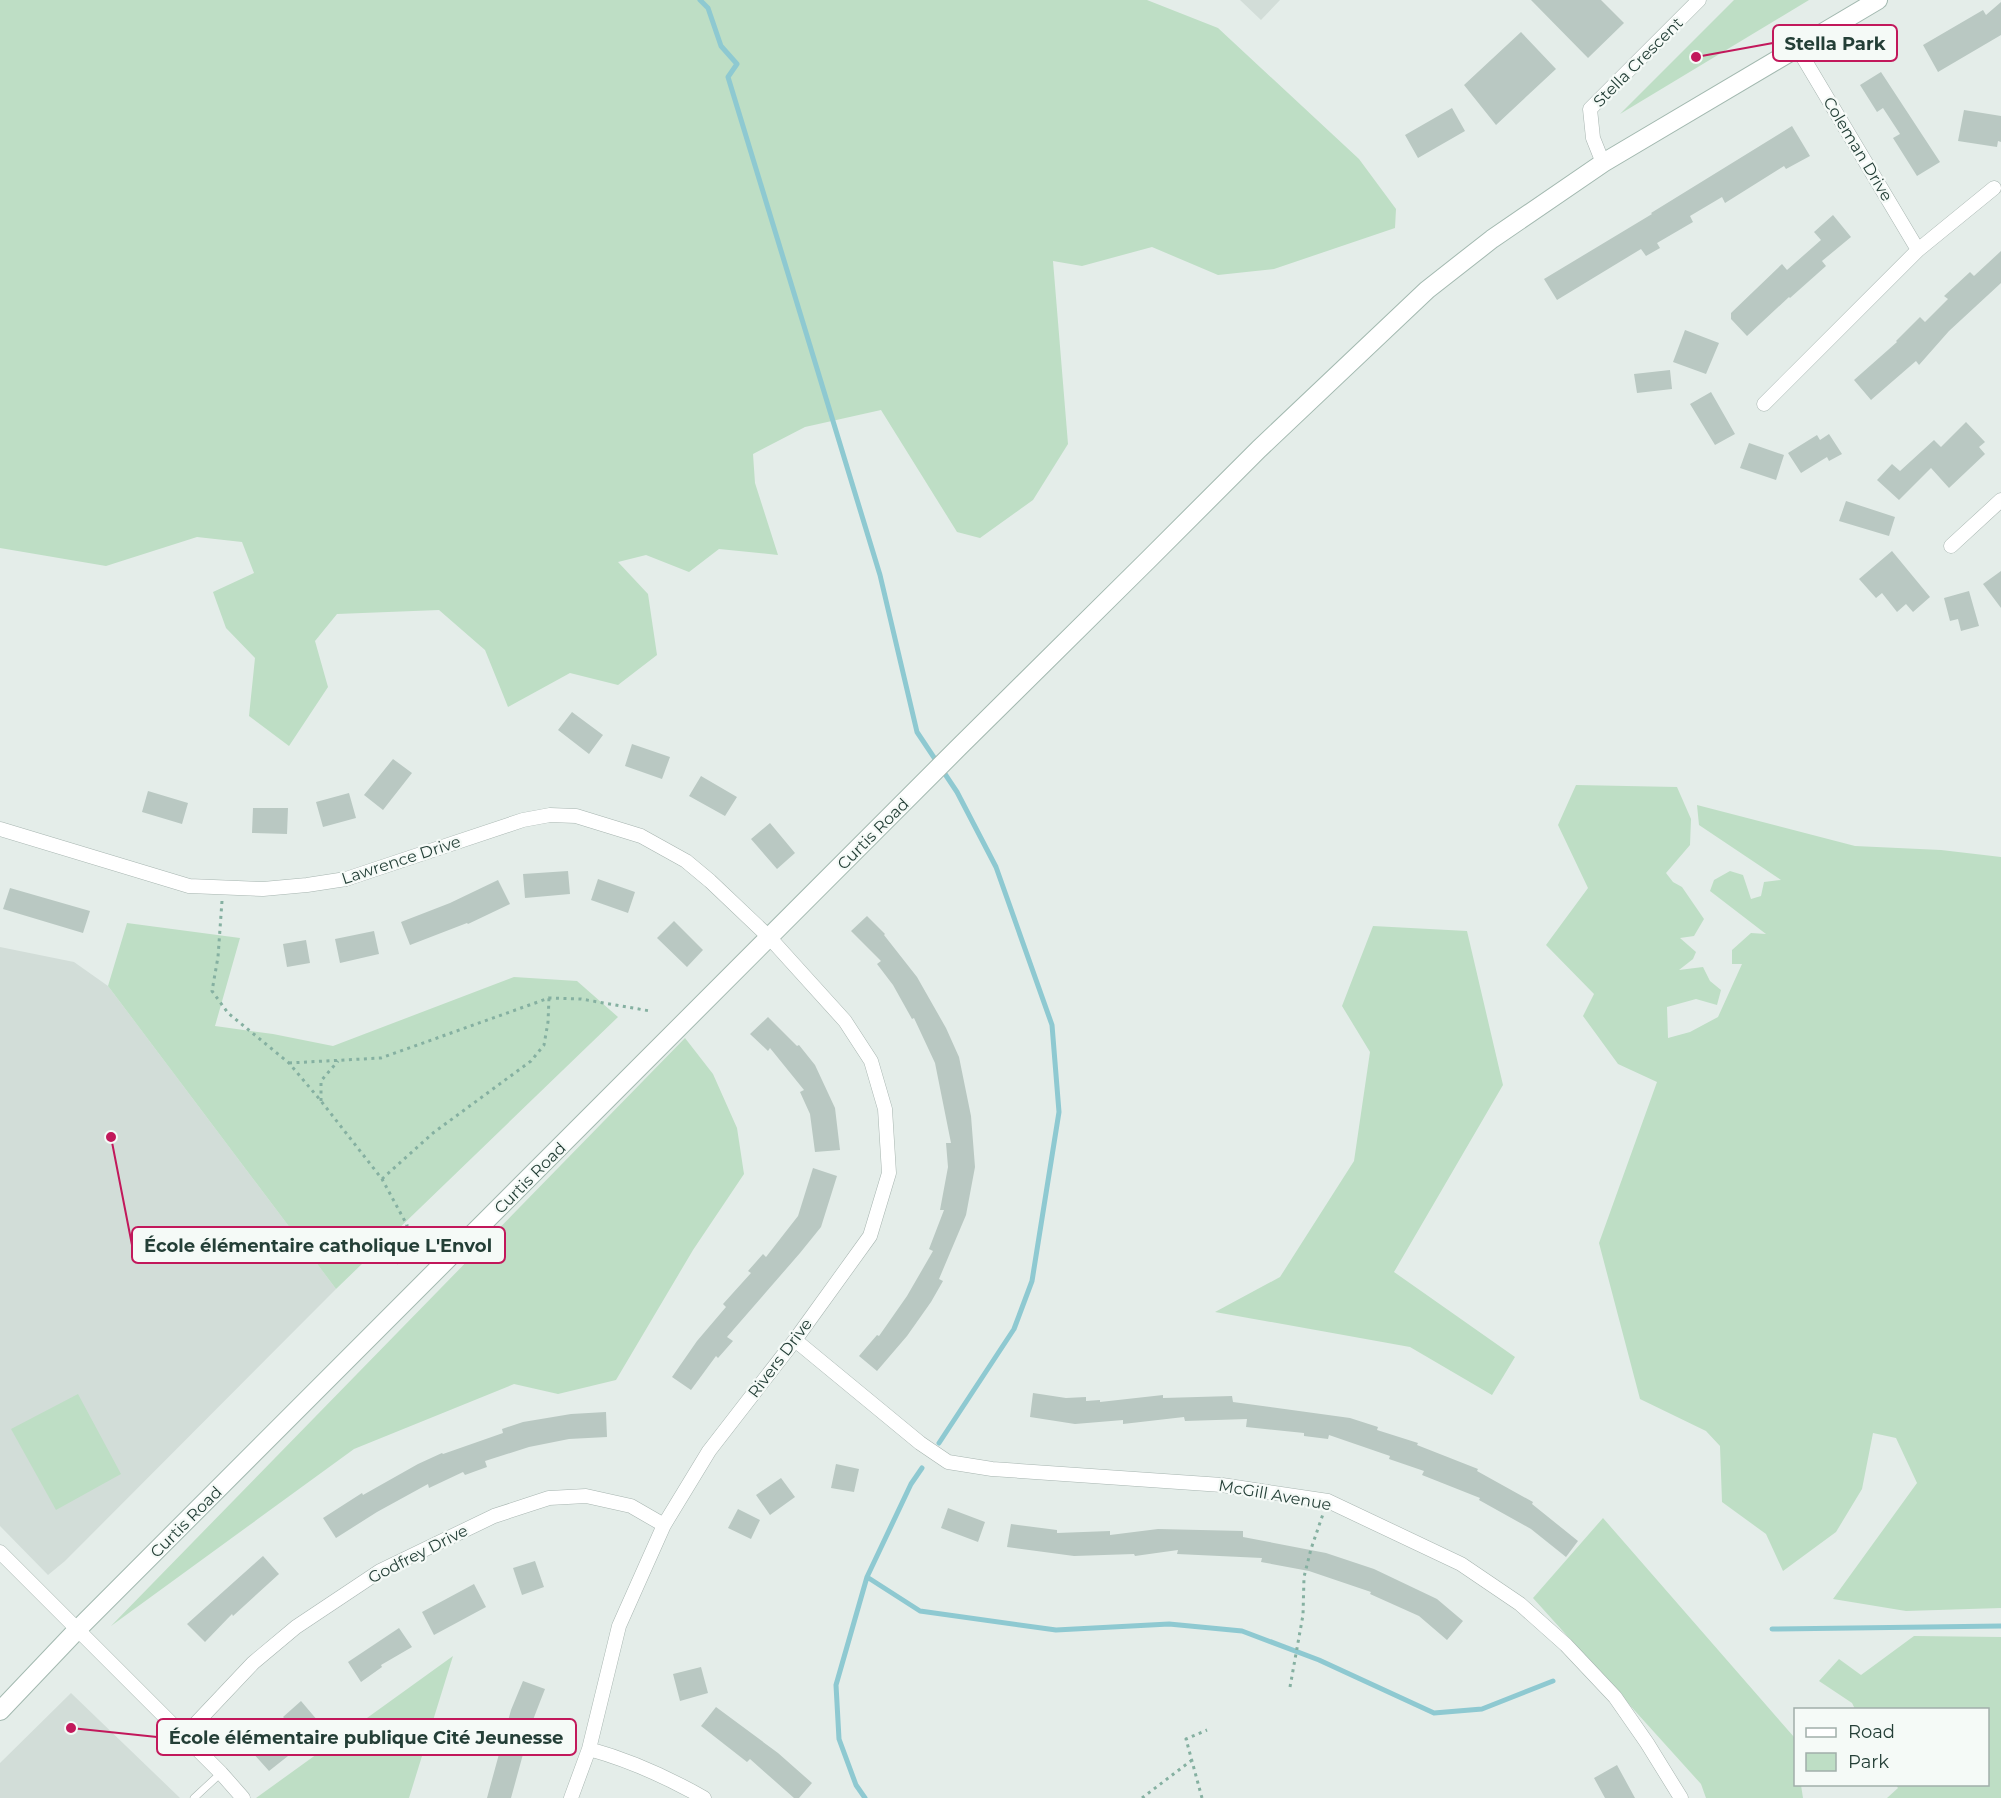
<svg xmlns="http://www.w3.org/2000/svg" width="2001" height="1798" viewBox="0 0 2001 1798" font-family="Montserrat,sans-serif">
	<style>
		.built { fill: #d2ddd8 }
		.green { fill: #bedec5 }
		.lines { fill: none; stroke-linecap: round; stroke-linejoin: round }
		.stream { stroke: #8ec9d1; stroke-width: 5 }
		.building { fill: #b9c8c2 }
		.lane-casing { stroke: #a7b5b0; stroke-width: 8 }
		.street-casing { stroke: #a7b5b0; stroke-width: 15 }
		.secondary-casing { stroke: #a3b9b0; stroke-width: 20 }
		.path { stroke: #85b0a1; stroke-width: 3; stroke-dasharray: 3 4.5; stroke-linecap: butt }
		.lane { stroke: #fff; stroke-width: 7 }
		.street { stroke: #fff; stroke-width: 14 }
		.secondary { stroke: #fff; stroke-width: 18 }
		.labels { text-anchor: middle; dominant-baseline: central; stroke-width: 4.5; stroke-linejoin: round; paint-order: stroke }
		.street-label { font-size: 16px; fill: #243f37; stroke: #f5faf7 }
		.leader { fill: none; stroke: #c2185b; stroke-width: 2 }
		.callout-dot { fill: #c2185b; stroke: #f5faf7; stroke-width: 2 }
		.callout { fill: #f5faf7; stroke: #c2185b; stroke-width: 2 }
		.callout-label { font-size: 18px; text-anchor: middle; font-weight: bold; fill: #243f37 }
	</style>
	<rect width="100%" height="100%" fill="#e4ede9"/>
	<path class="built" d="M 1240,0 L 1280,0 L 1261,20 Z
		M 0,947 L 74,962 L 108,986 L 336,1289 L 65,1561 L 48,1575 L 0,1526 Z
		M 71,1693 L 180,1798 L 0,1798 L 0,1763 Z"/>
	<path class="green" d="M 0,0 L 1147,0 L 1218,28 L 1359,159 L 1396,209 L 1395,228 L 1274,269 L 1218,275 L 1152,247 L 1082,266 L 1053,261 L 1068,444 L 1033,500 L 980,538 L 957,532 L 881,410 L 805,427 L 753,454 L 755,483 L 778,555 L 719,549 L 689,572 L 646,555 L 618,562 L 648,594 L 657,655 L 618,685 L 570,673 L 508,707 L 485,650 L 439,610 L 337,614 L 315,641 L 328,687 L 289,746 L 249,716 L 255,658 L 226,628 L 213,592 L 254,573 L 242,542 L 197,537 L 106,566 L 0,548 Z
		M 1734,0 L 1809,0 L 1620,114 Z
		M 1576,785 L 1677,787 L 1691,819 L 1690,845 L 1666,873 L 1673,882 L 1682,887 L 1704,919 L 1694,936 L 1680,938 L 1696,952 L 1693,959 L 1679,970 L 1703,967 L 1710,981 L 1721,990 L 1717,1005 L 1696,999 L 1667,1007 L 1668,1038 L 1690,1032 L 1718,1017 L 1742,964 L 1732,964 L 1732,950 L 1751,933 L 1766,934 L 1710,891 L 1714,880 L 1730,871 L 1743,875 L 1751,899 L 1761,896 L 1764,882 L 1781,880 L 1699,825 L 1697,805 L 1855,846 L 1941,850 L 2001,857 L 2001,1608 L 1906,1611 L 1833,1599 L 1917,1483 L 1896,1438 L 1873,1433 L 1862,1489 L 1836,1532 L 1783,1571 L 1766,1534 L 1722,1502 L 1720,1446 L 1706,1431 L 1640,1399 L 1599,1243 L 1657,1082 L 1618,1064 L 1583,1016 L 1594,994 L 1546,945 L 1588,888 L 1558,825 Z
		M 127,923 L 240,938 L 215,1026 L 273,1034 L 333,1046 L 514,977 L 577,981 L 618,1017 L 336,1289 L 108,986 Z
		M 1373,926 L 1467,931 L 1503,1085 L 1394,1272 L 1515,1357 L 1492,1395 L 1410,1347 L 1215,1312 L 1280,1277 L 1354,1161 L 1370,1052 L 1342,1006 Z
		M 685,1038 L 713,1074 L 737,1128 L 744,1174 L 693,1250 L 616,1380 L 558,1394 L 514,1384 L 354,1449 L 111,1626 Z
		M 78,1394 L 121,1474 L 56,1510 L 11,1429 Z
		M 1603,1518 L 1794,1737 L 1796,1784 L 1801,1785 L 1803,1798 L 1706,1798 L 1701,1784 L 1533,1598 Z
		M 1914,1636 L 2001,1637 L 2001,1798 L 1887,1798 L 1898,1788 L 1896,1785 L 1988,1784 L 1988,1710 L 1855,1709 L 1852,1703 L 1819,1681 L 1839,1659 L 1861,1675 Z
		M 453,1656 L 409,1798 L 256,1798 Z"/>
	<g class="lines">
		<path class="stream" d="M 700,0 L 708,8 L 721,46 L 737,64 L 728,77 L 880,575 L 917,732 L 957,792 L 996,867 L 1052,1025 L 1059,1112 L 1032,1281 L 1014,1329 L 939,1443
			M 867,1577 L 920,1611 L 1056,1630 L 1169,1624 L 1242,1631 L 1319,1660 L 1434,1713 L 1482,1709 L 1553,1681
			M 1772,1629 L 2001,1626
			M 865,1798 L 856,1785 L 839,1739 L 836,1685 L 867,1577 L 911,1484 L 922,1468"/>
	</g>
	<path class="building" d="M 1531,0 L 1601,0 L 1624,23 L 1588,58 Z
		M 2001,2 L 2001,35 L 1938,72 L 1923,45 L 1983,10 L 1986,15 Z
		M 1521,32 L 1556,69 L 1496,125 L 1464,85 Z
		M 1881,72 L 1940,162 L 1917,176 L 1893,138 L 1900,134 L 1883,108 L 1877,112 L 1860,85 Z
		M 1452,108 L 1465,131 L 1418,158 L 1405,135 Z
		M 1964,110 L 2001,116 L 2001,142 L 1998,141 L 1997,147 L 1958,141 Z
		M 1792,126 L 1810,156 L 1786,169 L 1784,166 L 1725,203 L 1722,197 L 1690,216 L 1693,222 L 1657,243 L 1660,248 L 1646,256 L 1641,249 L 1557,300 L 1544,279 L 1652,214 L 1651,213 Z
		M 1833,215 L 1851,237 L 1822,261 L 1826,266 L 1790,298 L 1789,297 L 1747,336 L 1731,319 L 1731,313 L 1782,264 L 1787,270 L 1821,240 L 1814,232 Z
		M 2001,251 L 2001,283 L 1949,331 L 1919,365 L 1916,361 L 1871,400 L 1854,380 L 1897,342 L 1896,341 L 1920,317 L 1925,322 L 1948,299 L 1944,296 L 1970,272 L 1974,276 Z
		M 1685,330 L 1719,343 L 1706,374 L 1673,362 Z
		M 1670,370 L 1672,389 L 1637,393 L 1634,374 Z
		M 1711,392 L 1735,434 L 1715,445 L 1690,404 Z
		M 1966,422 L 1985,442 L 1979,447 L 1985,454 L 1949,488 L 1931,468 L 1899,500 L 1877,480 L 1892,464 L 1900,471 L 1934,440 L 1941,447 Z
		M 1829,434 L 1842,454 L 1829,461 L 1827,457 L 1801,473 L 1788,453 L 1817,435 L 1820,440 Z
		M 1749,443 L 1784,455 L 1776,480 L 1740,468 Z
		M 1846,501 L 1895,517 L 1889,536 L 1839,521 Z
		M 1892,551 L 1930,597 L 1913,612 L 1906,604 L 1897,612 L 1882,593 L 1876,598 L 1859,579 Z
		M 2001,571 L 2001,608 L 1983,584 Z
		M 1969,591 L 1979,626 L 1961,631 L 1958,619 L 1950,621 L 1944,598 Z
		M 572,712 L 603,735 L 589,754 L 558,730 Z
		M 632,744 L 670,757 L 662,779 L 625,766 Z
		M 393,759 L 412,773 L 383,810 L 364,795 Z
		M 701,776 L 737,797 L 725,816 L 689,796 Z
		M 148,791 L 188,803 L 182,824 L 142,812 Z
		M 349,793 L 356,818 L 323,827 L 316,802 Z
		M 253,808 L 288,808 L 287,834 L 252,833 Z
		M 770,823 L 795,853 L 777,869 L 751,839 Z
		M 568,871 L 570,894 L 525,898 L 523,874 Z
		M 598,879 L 635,892 L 628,913 L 591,900 Z
		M 498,880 L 510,904 L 468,924 L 467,923 L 410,945 L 401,922 L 450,903 Z
		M 10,888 L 90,911 L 83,933 L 3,909 Z
		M 867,916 L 885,934 L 884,935 L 917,977 L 946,1028 L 959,1057 L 971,1116 L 975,1167 L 966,1215 L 939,1279 L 943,1281 L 931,1302 L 907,1336 L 877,1371 L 859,1356 L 877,1335 L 879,1336 L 907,1296 L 933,1251 L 929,1249 L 944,1210 L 940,1210 L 948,1167 L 946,1143 L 951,1143 L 935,1063 L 914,1018 L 912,1019 L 893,985 L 877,964 L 881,961 L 851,931 Z
		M 674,921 L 703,950 L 687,967 L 657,938 Z
		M 374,931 L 379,954 L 340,963 L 335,939 Z
		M 306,940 L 310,963 L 287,967 L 283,944 Z
		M 768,1017 L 797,1046 L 799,1045 L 815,1065 L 835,1108 L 840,1150 L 815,1152 L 810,1114 L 800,1092 L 804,1090 L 770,1048 L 768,1051 L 750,1034 Z
		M 813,1168 L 837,1176 L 821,1227 L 800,1253 L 727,1337 L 733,1341 L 718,1358 L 716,1356 L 691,1390 L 672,1377 L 697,1341 L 726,1307 L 723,1304 L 751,1273 L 748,1271 L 763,1254 L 766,1257 L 798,1216 Z
		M 1033,1393 L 1066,1398 L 1086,1397 L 1086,1401 L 1100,1400 L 1100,1402 L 1163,1395 L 1163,1398 L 1232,1396 L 1233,1402 L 1350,1418 L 1378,1427 L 1377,1430 L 1418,1443 L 1417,1445 L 1478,1469 L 1477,1471 L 1533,1502 L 1532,1504 L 1578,1541 L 1566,1557 L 1531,1529 L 1479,1500 L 1480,1498 L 1422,1475 L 1424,1471 L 1389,1459 L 1390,1456 L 1329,1435 L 1328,1439 L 1304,1436 L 1304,1433 L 1246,1427 L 1247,1419 L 1185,1421 L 1184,1417 L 1123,1424 L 1123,1420 L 1075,1424 L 1030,1417 Z
		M 606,1412 L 607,1437 L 569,1439 L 529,1447 L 485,1461 L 487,1467 L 465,1475 L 463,1472 L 429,1488 L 428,1484 L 377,1512 L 336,1538 L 323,1518 L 362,1493 L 363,1495 L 418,1464 L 442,1453 L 443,1454 L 503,1433 L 502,1429 L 523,1422 L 571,1414 Z
		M 836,1464 L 859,1469 L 854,1492 L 831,1488 Z
		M 781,1478 L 795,1497 L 770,1515 L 756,1495 Z
		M 948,1508 L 985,1522 L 978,1542 L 941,1528 Z
		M 738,1509 L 760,1520 L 751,1539 L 728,1528 Z
		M 1011,1524 L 1057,1530 L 1057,1533 L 1110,1531 L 1110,1535 L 1158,1529 L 1243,1531 L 1243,1537 L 1326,1553 L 1374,1569 L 1437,1599 L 1463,1621 L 1447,1640 L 1419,1616 L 1370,1594 L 1371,1592 L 1309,1571 L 1261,1562 L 1262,1558 L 1177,1554 L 1178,1550 L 1135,1556 L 1134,1554 L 1074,1556 L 1007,1547 Z
		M 263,1556 L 279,1574 L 233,1616 L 232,1614 L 205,1642 L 187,1624 Z
		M 535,1561 L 544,1587 L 522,1595 L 513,1568 Z
		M 474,1584 L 486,1607 L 434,1635 L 422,1612 Z
		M 399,1628 L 412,1647 L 381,1665 L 382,1667 L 361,1682 L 348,1662 Z
		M 701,1667 L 708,1693 L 680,1701 L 673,1674 Z
		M 523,1681 L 545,1689 L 531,1725 L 511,1798 L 487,1798 L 511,1710 Z
		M 301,1701 L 318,1721 L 283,1751 L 288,1756 L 269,1771 L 253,1753 L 288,1722 L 283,1717 Z
		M 716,1707 L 778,1753 L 812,1783 L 799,1798 L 794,1798 L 750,1759 L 747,1762 L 701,1726 Z
		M 1617,1765 L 1635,1798 L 1605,1798 L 1594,1778 Z"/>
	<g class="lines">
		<defs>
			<path id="lane" d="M 194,1798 L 221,1773"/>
			<path id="street" d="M 1798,49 L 1918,250
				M 1603,163 L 1593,138 L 1590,109 L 1699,0
				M 1764,404 L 1918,250 L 1994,188
				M 1951,546 L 2001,500
				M 0,829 L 189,886 L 263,889 L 307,885 L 346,879 L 523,820 L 550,815 L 576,816 L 641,836 L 686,861 L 710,881 L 769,937 L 845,1021 L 871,1061 L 885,1109 L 889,1173 L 870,1236 L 795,1340 L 709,1451 L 664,1525 L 619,1626 L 589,1749 L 571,1798
				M 795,1340 L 920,1443 L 948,1462 L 992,1469 L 1222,1485 L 1328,1501 L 1461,1564 L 1520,1604 L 1566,1645 L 1615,1697 L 1647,1743 L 1681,1798
				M 0,1552 L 221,1773 L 243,1798
				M 184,1736 L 253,1663 L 296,1627 L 380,1571 L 494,1516 L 549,1498 L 586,1496 L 631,1506 L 664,1525
				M 589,1749 C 629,1760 667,1777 704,1798"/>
			<path id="secondary" d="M 0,1711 L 77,1630 L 958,748 L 1147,561 L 1259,449 L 1427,290 L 1492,239 L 1603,163 L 1878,0"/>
		</defs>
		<use href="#lane" class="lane-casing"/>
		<use href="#street" class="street-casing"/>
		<use href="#secondary" class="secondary-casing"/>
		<path class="path" d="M 222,901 L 218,957 L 212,991 L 228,1013 L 289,1063 L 321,1101 L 382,1179 L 407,1225 L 396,1265
			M 289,1063 L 381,1058 L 549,998 L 581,999 L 650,1011
			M 321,1101 L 321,1081 L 338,1061
			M 382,1179 L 433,1133 L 531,1061 L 544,1045 L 548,1022 L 549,998
			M 1290,1687 L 1303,1615 L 1304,1577 L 1311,1549 L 1323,1514
			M 1142,1798 L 1192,1760
			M 1202,1798 L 1186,1739 L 1207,1730"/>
		<use href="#lane" class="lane"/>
		<use href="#street" class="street"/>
		<use href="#secondary" class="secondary"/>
	</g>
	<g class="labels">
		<g class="street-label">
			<text transform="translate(1638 62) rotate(-45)">Stella Crescent</text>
			<text transform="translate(1858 149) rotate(59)">Coleman Drive</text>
			<text transform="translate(873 834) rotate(-45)">Curtis Road</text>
			<text transform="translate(401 860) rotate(-18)">Lawrence Drive</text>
			<text transform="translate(530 1178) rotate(-45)">Curtis Road</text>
			<text transform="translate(780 1358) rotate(-53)">Rivers Drive</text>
			<text transform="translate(1275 1495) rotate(10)">McGill Avenue</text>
			<text transform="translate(186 1522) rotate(-45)">Curtis Road</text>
			<text transform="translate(418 1554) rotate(-27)">Godfrey Drive</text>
		</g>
	</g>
	<path class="leader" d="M1696 57L1773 43M111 1137L132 1245M71 1728L157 1737"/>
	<g class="callout-dot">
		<circle cx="1696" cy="57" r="6"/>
		<circle cx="111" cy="1137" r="6"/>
		<circle cx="71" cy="1728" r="6"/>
	</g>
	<g class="callout">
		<rect x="1773" y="25" width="124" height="36" rx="6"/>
		<rect x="132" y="1227" width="373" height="36" rx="6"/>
		<rect x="157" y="1719" width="419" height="36" rx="6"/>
	</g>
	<g class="callout-label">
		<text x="1835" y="50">Stella Park</text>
		<text x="318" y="1252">École élémentaire catholique L'Envol</text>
		<text x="366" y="1744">École élémentaire publique Cité Jeunesse</text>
	</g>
	<rect x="1794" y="1708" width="195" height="78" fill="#f5faf7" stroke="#a1afaa" stroke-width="1.5"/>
	<rect x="1806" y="1728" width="30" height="9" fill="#ffffff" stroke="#a1afaa" stroke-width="1.5"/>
	<text x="1848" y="1738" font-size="18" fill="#243f37">Road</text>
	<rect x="1806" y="1753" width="30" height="18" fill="#bedec5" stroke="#a1afaa" stroke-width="1.5"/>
	<text x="1848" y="1768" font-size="18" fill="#243f37">Park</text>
</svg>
